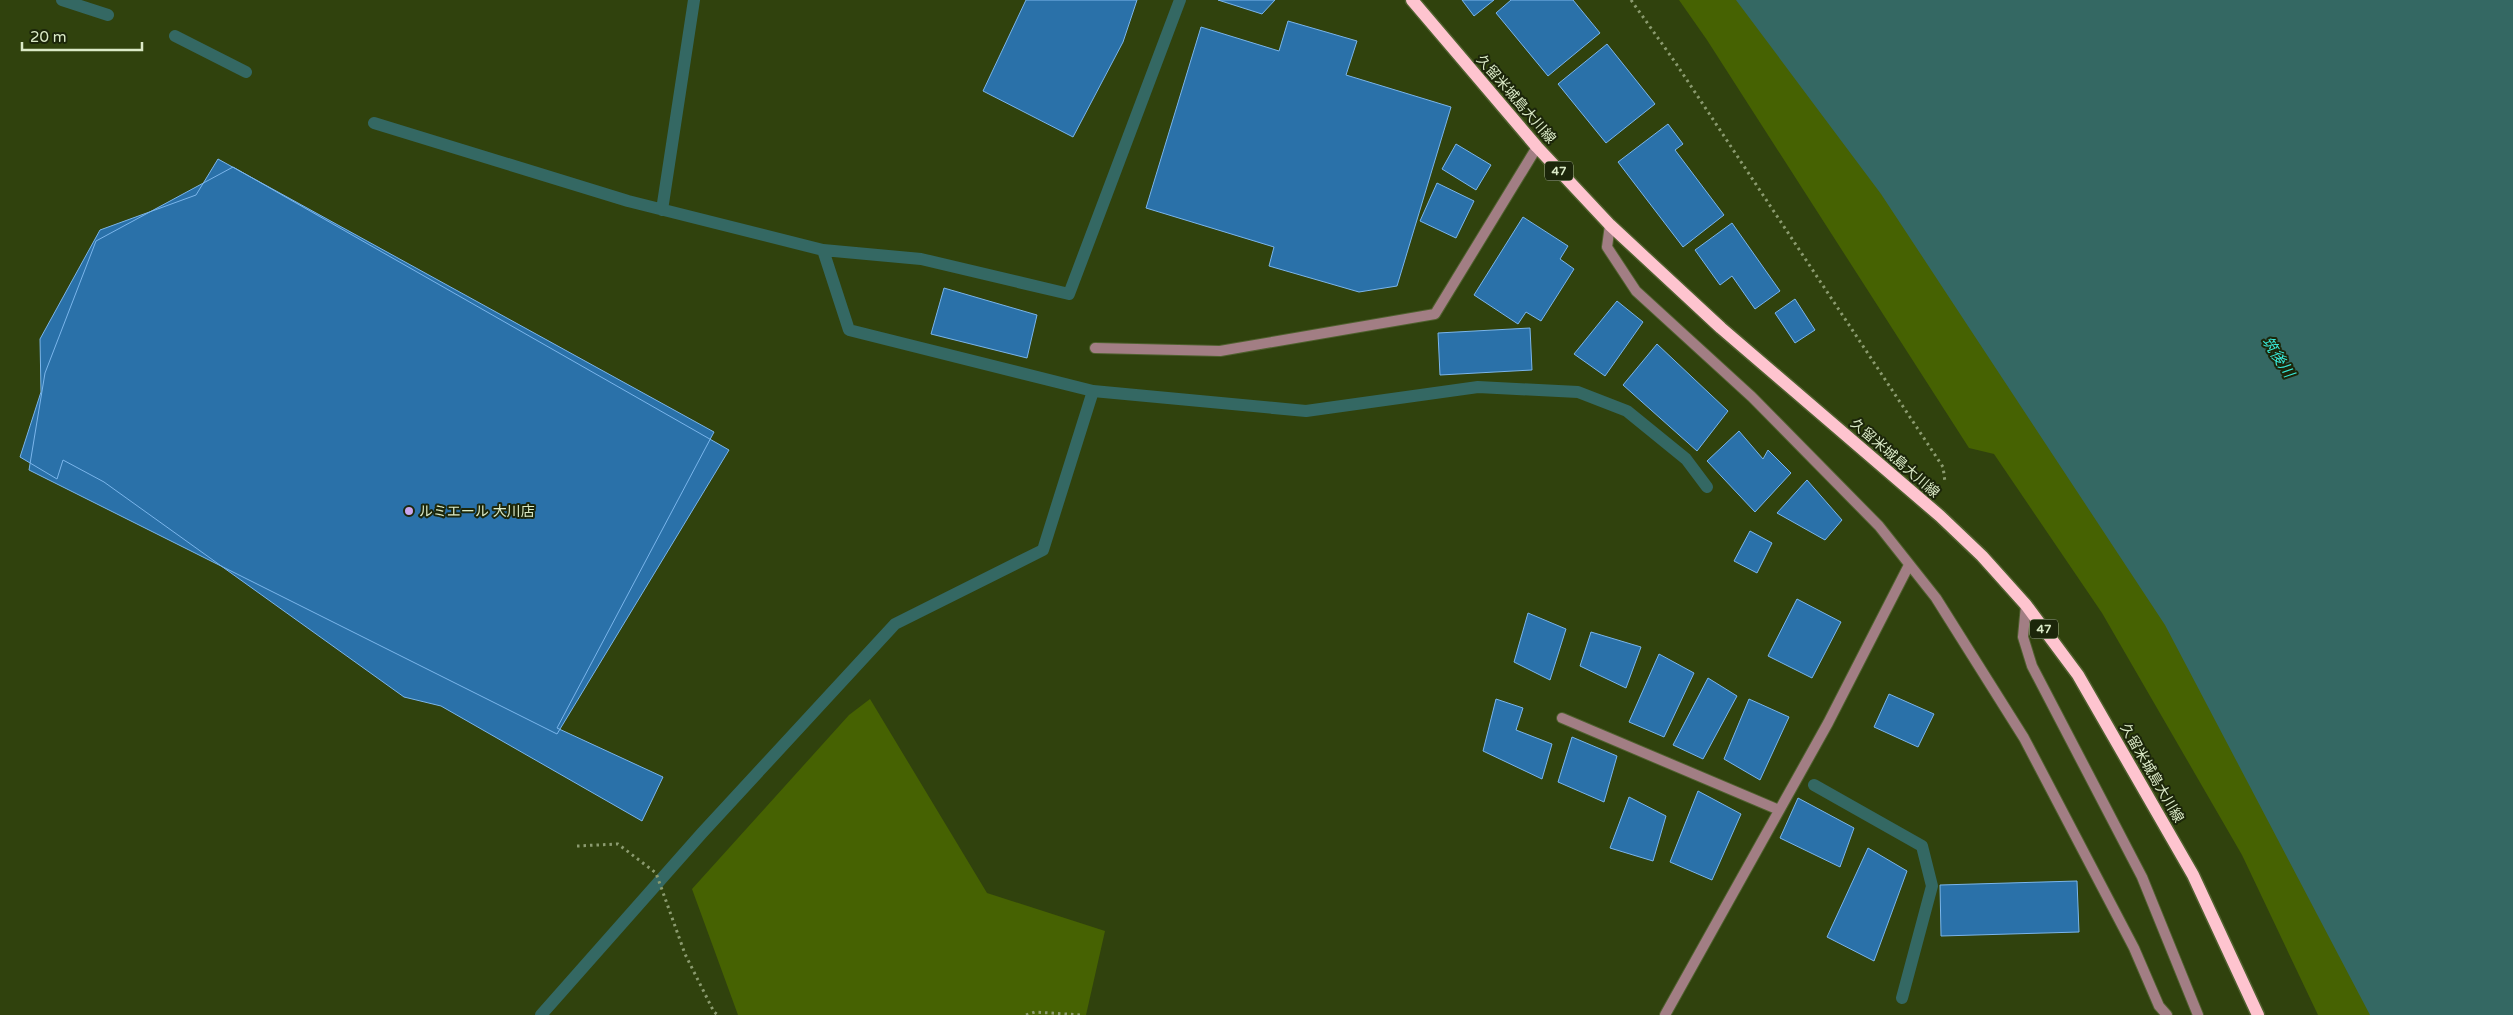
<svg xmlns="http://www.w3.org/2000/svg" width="2513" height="1015" viewBox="0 0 2513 1015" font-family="'Varela Round','Noto Sans JP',sans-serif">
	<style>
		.green { fill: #466202 }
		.water { fill: #346863 }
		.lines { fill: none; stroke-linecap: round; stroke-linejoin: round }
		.stream { stroke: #346863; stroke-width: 12 }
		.building { fill: #2a71a9; stroke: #7ab5eb }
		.service-casing { stroke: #4f602e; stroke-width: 12 }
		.minor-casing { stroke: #4f602e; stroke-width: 12 }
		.primary-casing { stroke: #4f602e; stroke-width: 15 }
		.path { stroke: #8b9b6f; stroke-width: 3; stroke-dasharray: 2.5 4; stroke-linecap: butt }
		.service { stroke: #a27e84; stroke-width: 10 }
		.minor { stroke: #a27e84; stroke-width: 10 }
		.primary { stroke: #fec4cf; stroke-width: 12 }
		.poi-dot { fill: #c9a5ee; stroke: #1c260a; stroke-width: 2 }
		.labels { text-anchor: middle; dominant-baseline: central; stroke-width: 4; stroke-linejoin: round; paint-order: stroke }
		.shield { fill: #1c260a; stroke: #a2af8e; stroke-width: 1 }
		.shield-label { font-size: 12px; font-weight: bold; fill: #dbeac7 }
		.street-label { font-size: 14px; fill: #dbeac7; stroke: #1c260a }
		.poi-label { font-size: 14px; fill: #dbeac7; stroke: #1c260a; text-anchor: start }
		.water-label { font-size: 15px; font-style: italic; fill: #39e9da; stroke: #1c260a }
	</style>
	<rect width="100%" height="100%" fill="#30420d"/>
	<path class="green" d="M 1679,0 L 1810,0 L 2425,1015 L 2318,1015 L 2242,855 L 2102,613 L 1994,454 L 1969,448 L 1707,40 Z
		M 870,699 L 987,893 L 1105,931 L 1086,1015 L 738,1015 L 692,889 L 849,715 Z"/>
	<path class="water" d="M 1736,0 L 2513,0 L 2513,1015 L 2370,1015 L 2165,625 L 1881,194 Z"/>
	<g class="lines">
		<path class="stream" d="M 62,0 L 108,15
			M 175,36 L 246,72
			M 374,123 L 628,201 L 823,250 L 849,330 L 1093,391 L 1306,411 L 1478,387 L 1578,392 L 1627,411 L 1686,459 L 1707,487
			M 662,210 L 694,0
			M 823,250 L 921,259 L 1069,294 L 1180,0
			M 1814,785 L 1922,846 L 1932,886 L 1902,998
			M 541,1015 L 702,833 L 895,624 L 1043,550 L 1093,391"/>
	</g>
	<path class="building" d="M 1026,0 L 1137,0 L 1123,42 L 1073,137 L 983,91 Z
		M 1218,0 L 1275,0 L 1262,14 Z
		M 1462,0 L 1494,0 L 1474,16 Z
		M 1511,0 L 1573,0 L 1600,33 L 1548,76 L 1496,13 Z
		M 1288,21 L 1357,41 L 1346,75 L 1451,107 L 1397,286 L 1359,292 L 1269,266 L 1274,247 L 1146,208 L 1201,27 L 1279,51 Z
		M 1607,44 L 1655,104 L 1606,143 L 1558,84 Z
		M 1668,124 L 1683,144 L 1675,150 L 1724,215 L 1683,247 L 1618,162 Z
		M 1456,144 L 1491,165 L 1476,190 L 1442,169 Z
		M 218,159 L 714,432 L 557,728 L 663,777 L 642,821 L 441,706 L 404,697 L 104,482 L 63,460 L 57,479 L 20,457 L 41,392 L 40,339 L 100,230 L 196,195 Z
		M 233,167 L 729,450 L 557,734 L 29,470 L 45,373 L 96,241 Z
		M 1437,183 L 1474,201 L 1456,238 L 1420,221 Z
		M 1523,217 L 1568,246 L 1560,259 L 1574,269 L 1541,321 L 1526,312 L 1518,324 L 1474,295 Z
		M 1732,223 L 1780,291 L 1755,309 L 1732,276 L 1720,285 L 1695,250 Z
		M 944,288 L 1037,315 L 1027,358 L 931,334 Z
		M 1795,299 L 1815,330 L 1795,343 L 1775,313 Z
		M 1617,301 L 1643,322 L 1605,376 L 1574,354 Z
		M 1530,328 L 1532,370 L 1440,375 L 1438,333 Z
		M 1657,344 L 1728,411 L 1697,451 L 1623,385 Z
		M 1739,431 L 1763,459 L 1768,450 L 1791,473 L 1755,512 L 1707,461 Z
		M 1807,480 L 1842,520 L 1825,540 L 1777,513 Z
		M 1750,531 L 1772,543 L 1757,573 L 1734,561 Z
		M 1797,599 L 1841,622 L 1812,678 L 1768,656 Z
		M 1528,613 L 1566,629 L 1550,680 L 1514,662 Z
		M 1591,632 L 1641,647 L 1626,688 L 1580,666 Z
		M 1659,654 L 1694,673 L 1664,737 L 1629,722 Z
		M 1708,678 L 1737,696 L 1703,759 L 1673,745 Z
		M 1889,694 L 1934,714 L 1918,747 L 1874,727 Z
		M 1496,699 L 1523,708 L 1516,730 L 1552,744 L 1542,779 L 1483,751 Z
		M 1749,699 L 1789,717 L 1760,780 L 1724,759 Z
		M 1572,737 L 1617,756 L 1604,802 L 1558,782 Z
		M 1698,791 L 1741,814 L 1712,880 L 1670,862 Z
		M 1629,797 L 1666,816 L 1653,861 L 1610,848 Z
		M 1798,798 L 1854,828 L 1840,867 L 1780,838 Z
		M 1868,848 L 1907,871 L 1874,961 L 1827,937 Z
		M 2077,881 L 2079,932 L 1941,936 L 1940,885 Z"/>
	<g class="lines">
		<defs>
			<path id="service" d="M 1095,348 L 1220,351 L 1435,314 L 1537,147"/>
			<path id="minor" d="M 1610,225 L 1607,247 L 1636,291 L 1752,397 L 1879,526 L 1936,598 L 2024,738 L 2134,948 L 2159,1006 L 2167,1015
				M 2026,605 L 2023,637 L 2032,666 L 2142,877 L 2198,1015
				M 1562,718 L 1779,810
				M 1665,1015 L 1828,723 L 1909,565"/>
			<path id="primary" d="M 1412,0 L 1537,147 L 1610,225 L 1721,328 L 1940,516 L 1982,556 L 2026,605 L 2078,675 L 2193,875 L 2258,1015"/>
		</defs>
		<use href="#service" class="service-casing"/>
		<use href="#minor" class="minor-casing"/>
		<use href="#primary" class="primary-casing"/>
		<path class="path" d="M 1631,0 L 1675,62 L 1943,467 L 1945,482
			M 577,846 L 618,844 L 656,873 L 685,954 L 714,1012 L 718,1015
			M 1026,1015 L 1035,1012 L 1081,1015"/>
		<use href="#service" class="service"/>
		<use href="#minor" class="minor"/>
		<use href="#primary" class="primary"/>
	</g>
	<circle class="poi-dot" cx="409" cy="511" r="5"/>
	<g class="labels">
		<g class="shield">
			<rect x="1545" y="161.5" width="28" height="19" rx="4"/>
			<rect x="2030" y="619.5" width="28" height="19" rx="4"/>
		</g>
		<g class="shield-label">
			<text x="1559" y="171">47</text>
			<text x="2044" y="629">47</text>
		</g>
		<g class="street-label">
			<text transform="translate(1516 99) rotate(49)">久留米城島大川線</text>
			<text transform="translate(1895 458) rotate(41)">久留米城島大川線</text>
			<text transform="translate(2152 773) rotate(60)">久留米城島大川線</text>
		</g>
		<g class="poi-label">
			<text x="419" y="511">ルミエール 大川店</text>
		</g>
		<g class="water-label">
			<text transform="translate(2278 357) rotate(57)">筑後川</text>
		</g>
	</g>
	<path d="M22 42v8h120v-8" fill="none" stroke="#dbeac7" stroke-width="2.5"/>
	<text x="30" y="42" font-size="15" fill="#dbeac7" stroke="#1c260a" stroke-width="4" paint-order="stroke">20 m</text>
</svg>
